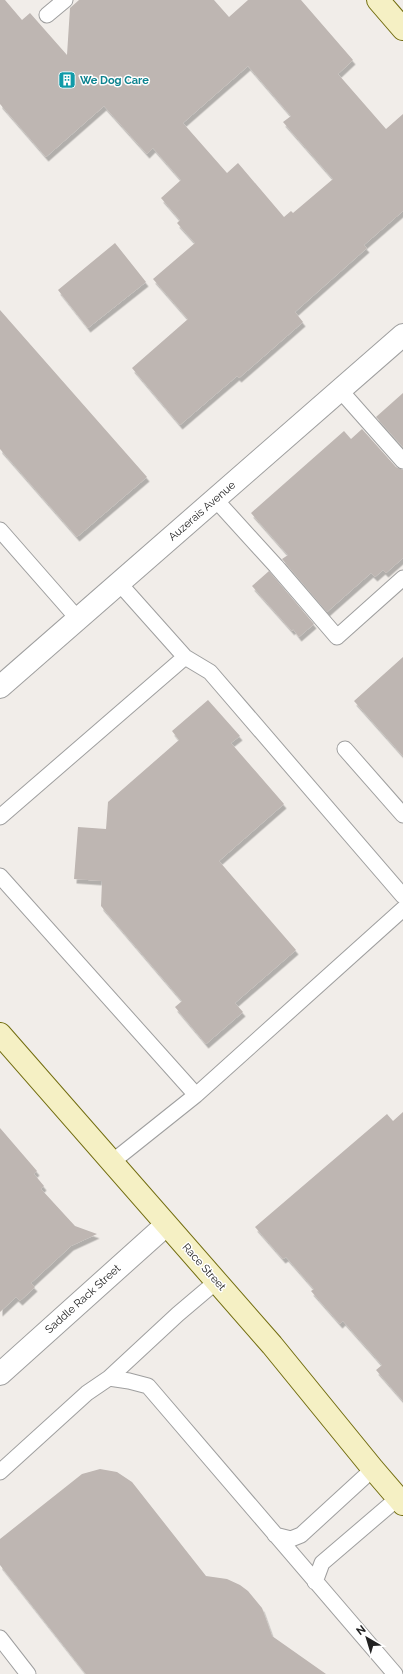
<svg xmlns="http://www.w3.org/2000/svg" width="403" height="1674" viewBox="0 0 403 1674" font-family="Raleway,sans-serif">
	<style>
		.building { fill: #beb6b2; fill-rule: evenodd; filter: url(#shadow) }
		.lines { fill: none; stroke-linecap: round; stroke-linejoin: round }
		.service-casing { stroke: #9f9f9f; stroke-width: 17 }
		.tertiary-casing { stroke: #9f9f9f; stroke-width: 24 }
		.secondary-casing { stroke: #726d0f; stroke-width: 24 }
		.service { stroke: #fff; stroke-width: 15 }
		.tertiary { stroke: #fff; stroke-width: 22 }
		.secondary { stroke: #f5f0c4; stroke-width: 22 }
		.labels { text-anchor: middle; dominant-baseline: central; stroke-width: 3; stroke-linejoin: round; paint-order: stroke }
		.culture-label { font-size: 11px; font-weight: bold; fill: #0d838f; stroke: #fff; text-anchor: start }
		.street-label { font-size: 11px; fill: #222; stroke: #fff }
	</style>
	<defs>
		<filter id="shadow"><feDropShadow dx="2.5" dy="4.5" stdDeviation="0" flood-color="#0004"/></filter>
	</defs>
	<rect width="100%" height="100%" fill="#f1ede9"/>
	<path class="building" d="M 0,0 L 5,0 L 22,20 L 30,13 L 67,55 L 70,8 L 79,0 L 214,0 L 229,17 L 248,0 L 301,0 L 353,60 L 338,74 L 386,129 L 403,114 L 403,211 L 364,245 L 367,248 L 295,312 L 303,322 L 239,378 L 237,376 L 180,425 L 132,368 L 188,319 L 153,279 L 195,243 L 177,223 L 180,220 L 161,198 L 181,180 L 153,148 L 147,154 L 104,106 L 46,157 L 0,104 ZM 248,66 L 291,116 L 283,122 L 333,179 L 293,213 L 291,211 L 284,217 L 238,163 L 227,173 L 183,123 Z
		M 115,243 L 146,282 L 88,328 L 58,290 Z
		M 0,310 L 147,477 L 77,537 L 0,449 Z
		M 403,393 L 403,447 L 376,417 Z
		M 362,429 L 396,467 L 403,470 L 403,558 L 386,573 L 383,570 L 375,577 L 371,573 L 327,612 L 282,559 L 288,555 L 251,513 L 344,431 L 351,439 Z
		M 269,571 L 314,624 L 299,637 L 293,629 L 292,631 L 252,586 Z
		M 403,657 L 403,756 L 354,701 Z
		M 208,700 L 240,736 L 231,743 L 284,804 L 219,861 L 296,950 L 235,1003 L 243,1012 L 206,1044 L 175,1007 L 182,1001 L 101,906 L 102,881 L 74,879 L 78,827 L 106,829 L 108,802 L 179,740 L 172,731 Z
		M 403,1112 L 403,1401 L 376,1370 L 382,1365 L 343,1321 L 340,1324 L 311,1291 L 314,1289 L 286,1257 L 283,1259 L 255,1227 L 387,1114 L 393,1121 Z
		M 0,1128 L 37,1171 L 34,1174 L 44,1186 L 41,1189 L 75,1226 L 97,1234 L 71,1246 L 31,1283 L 35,1287 L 20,1301 L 16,1297 L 0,1312 Z
		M 100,1469 L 117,1472 L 132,1482 L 206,1576 L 227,1579 L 240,1585 L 248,1591 L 262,1608 L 272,1636 L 326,1674 L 86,1674 L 0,1565 L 0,1539 L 82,1474 Z"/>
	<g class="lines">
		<defs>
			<path id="service" d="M 47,15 L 65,0
				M 340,390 L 403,461
				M 215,499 L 276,566 L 337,637 L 403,578
				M 0,530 L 78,619
				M 185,657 L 210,672 L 403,896
				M 345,749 L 403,815
				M 0,817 L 185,657 L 119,583
				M 0,876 L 196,1095 L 112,1162
				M 196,1095 L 403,909
				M 109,1378 L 178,1314 L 217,1281
				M 0,1472 L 87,1393 L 109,1378 L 129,1381 L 148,1386 L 395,1674
				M 275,1535 L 291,1539 L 301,1535 L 373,1469
				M 315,1582 L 322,1563 L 398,1498
				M 0,1638 L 28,1674"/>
			<path id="tertiary" d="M 0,687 L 403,335
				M 0,1374 L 166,1225"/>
			<path id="secondary" d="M 378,0 L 403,29
				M 0,1034 L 272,1345 L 373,1469 L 403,1504"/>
		</defs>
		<use href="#service" class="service-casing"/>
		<use href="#tertiary" class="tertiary-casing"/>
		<use href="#secondary" class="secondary-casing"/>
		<use href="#service" class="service"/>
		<use href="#tertiary" class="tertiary"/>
		<use href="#secondary" class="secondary"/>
	</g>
	<defs>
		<symbol id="building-square" viewBox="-11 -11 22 22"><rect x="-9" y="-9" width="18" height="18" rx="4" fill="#0f9aa8" stroke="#fff"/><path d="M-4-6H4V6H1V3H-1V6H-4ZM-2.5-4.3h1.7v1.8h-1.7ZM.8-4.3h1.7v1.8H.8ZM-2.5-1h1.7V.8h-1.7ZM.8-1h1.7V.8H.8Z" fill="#fff"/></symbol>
	</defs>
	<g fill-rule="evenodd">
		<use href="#building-square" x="57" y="70" width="20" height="20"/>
	</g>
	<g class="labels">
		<g class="culture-label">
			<text x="80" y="80">We Dog Care</text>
		</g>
		<g class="street-label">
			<text transform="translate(202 511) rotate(-41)">Auzerais Avenue</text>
			<text transform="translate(204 1267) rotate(48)">Race Street</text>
			<text transform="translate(83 1299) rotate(-42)">Saddle Rack Street</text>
		</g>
	</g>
	<g transform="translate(367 1638) rotate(322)" stroke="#ffffff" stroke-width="3" paint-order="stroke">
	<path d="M0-3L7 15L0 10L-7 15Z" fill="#222222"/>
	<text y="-6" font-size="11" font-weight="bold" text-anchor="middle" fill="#222222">N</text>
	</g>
</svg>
